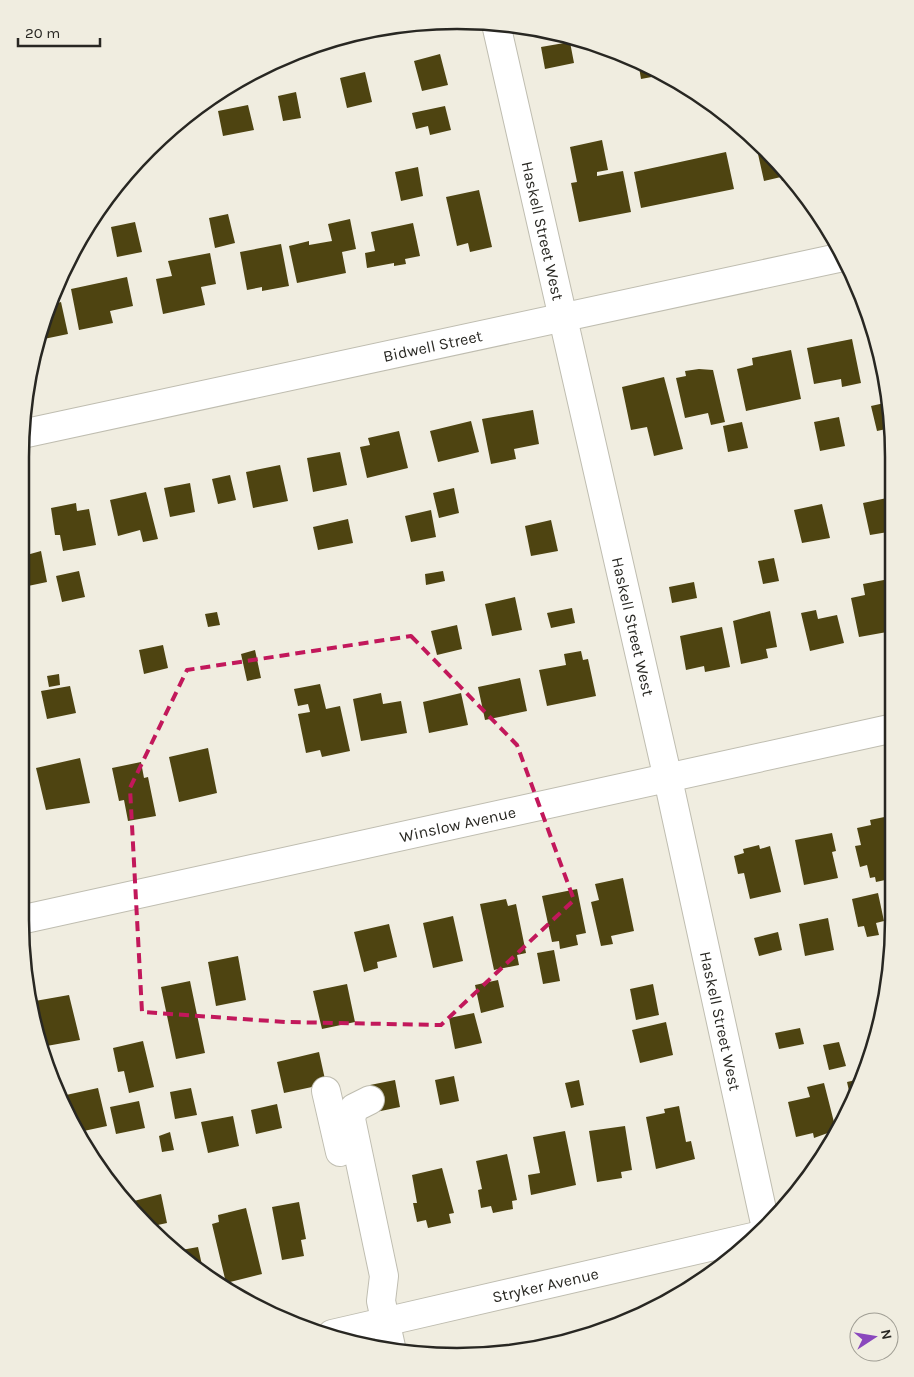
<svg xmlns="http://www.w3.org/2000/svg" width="914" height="1377" viewBox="0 0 914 1377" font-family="Karla,sans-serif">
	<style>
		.building { fill: #4e4411 }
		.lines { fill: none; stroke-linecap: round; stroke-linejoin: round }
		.minor-casing { stroke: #bfbdb0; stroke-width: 30 }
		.minor { stroke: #fff; stroke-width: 28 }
		.marked { fill: none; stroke: #c2185b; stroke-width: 4; stroke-dasharray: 10 6; stroke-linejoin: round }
		.labels { text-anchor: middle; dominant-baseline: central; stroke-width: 5; stroke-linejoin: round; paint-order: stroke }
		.street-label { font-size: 16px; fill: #282722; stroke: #f0ede0 }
		.rim { fill: none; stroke: #282722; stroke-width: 2.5 }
	</style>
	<rect width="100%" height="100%" fill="#f0ede0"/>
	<path class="building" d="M 570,42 L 574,63 L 545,69 L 541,47 Z
		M 440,54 L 448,85 L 422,91 L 414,61 Z
		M 647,65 L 656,70 L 657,76 L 641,79 L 639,67 Z
		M 365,72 L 372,102 L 347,108 L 340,78 Z
		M 296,92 L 301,118 L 283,121 L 278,96 Z
		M 248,105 L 254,130 L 223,136 L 218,111 Z
		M 445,106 L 451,130 L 430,135 L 428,126 L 416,129 L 412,113 Z
		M 602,140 L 608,170 L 597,172 L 597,176 L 623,171 L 631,212 L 579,222 L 571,183 L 577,182 L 570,147 Z
		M 760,143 L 766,148 L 792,179 L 782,181 L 781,177 L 764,181 L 756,145 L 760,145 Z
		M 726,152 L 734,189 L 641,208 L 634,172 Z
		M 418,167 L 423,196 L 401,201 L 395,172 Z
		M 479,190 L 492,247 L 470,252 L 468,243 L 457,246 L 446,197 Z
		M 228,214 L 235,243 L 215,248 L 209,218 Z
		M 350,219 L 356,249 L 342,252 L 346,273 L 297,283 L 289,246 L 309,241 L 309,245 L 332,241 L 328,224 Z
		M 135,222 L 142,252 L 117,257 L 111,227 Z
		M 413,223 L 420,256 L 405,259 L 406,264 L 394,266 L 394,263 L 367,268 L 365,253 L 375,251 L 371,232 Z
		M 281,244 L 289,286 L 262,291 L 262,287 L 247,290 L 240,252 Z
		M 210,253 L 216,284 L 201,287 L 205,305 L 163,314 L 156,279 L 172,276 L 168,261 Z
		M 127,277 L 133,306 L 110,311 L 113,323 L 79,330 L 71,289 Z
		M 61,302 L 68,334 L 39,340 L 51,305 Z
		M 852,339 L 861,383 L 842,387 L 841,379 L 814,384 L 807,348 Z
		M 877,342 L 886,379 L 878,381 L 870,343 Z
		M 791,350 L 801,399 L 746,411 L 737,369 L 753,365 L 752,358 Z
		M 699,369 L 713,370 L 725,422 L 711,425 L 708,413 L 685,418 L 676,378 L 686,376 L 685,371 Z
		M 664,377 L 683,449 L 654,456 L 647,427 L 631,430 L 622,387 Z
		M 889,402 L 891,428 L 877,431 L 871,406 Z
		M 533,410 L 539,444 L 514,449 L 516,459 L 491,464 L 482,419 Z
		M 839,417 L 845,446 L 820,451 L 814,422 Z
		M 471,421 L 479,452 L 438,462 L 430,431 Z
		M 742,422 L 748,448 L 728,452 L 723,426 Z
		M 399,431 L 408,468 L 367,478 L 360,447 L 370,445 L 368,438 Z
		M 340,452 L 347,485 L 313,492 L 307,458 Z
		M 280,465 L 288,501 L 253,508 L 246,472 Z
		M 230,475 L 236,500 L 218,504 L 212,479 Z
		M 190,483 L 195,512 L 170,517 L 164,488 Z
		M 454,488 L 459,513 L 439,518 L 433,493 Z
		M 146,492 L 158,539 L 143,542 L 140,530 L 118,536 L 110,500 Z
		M 887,498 L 894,531 L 870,535 L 863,503 Z
		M 76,503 L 77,511 L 89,509 L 96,545 L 63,551 L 60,535 L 55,535 L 51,508 Z
		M 822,504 L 830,538 L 802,543 L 794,510 Z
		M 431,510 L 436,537 L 411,542 L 405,516 Z
		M 348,519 L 353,543 L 318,550 L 313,527 Z
		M 551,520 L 558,551 L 531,556 L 525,526 Z
		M 41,551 L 47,582 L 28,586 L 23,556 Z
		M 774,558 L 779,581 L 763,584 L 758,561 Z
		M 79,571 L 85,597 L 62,602 L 56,576 Z
		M 443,571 L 445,581 L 426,585 L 425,574 Z
		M 889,579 L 891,587 L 894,587 L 894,624 L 886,626 L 887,632 L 859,637 L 851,598 L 865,595 L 863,584 Z
		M 694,582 L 697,598 L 672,603 L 669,587 Z
		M 515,597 L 522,630 L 492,636 L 485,604 Z
		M 572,608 L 575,623 L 551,628 L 547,613 Z
		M 816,610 L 818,619 L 837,615 L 844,643 L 810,651 L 801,613 Z
		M 770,611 L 777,647 L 766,649 L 768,658 L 741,664 L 733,621 Z
		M 217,612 L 220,625 L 208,627 L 205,614 Z
		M 457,625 L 462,649 L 437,655 L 431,631 Z
		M 722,627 L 730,667 L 705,672 L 704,666 L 686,670 L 680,636 Z
		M 163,645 L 168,668 L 144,674 L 139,650 Z
		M 255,650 L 261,678 L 247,681 L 241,654 Z
		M 581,651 L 583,660 L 588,659 L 596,696 L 547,706 L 539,670 L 566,665 L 564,654 Z
		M 59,674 L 60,685 L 49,687 L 47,676 Z
		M 520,678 L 527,711 L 485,720 L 478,687 Z
		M 320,684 L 326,709 L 340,706 L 350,751 L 322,757 L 320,750 L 306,753 L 298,714 L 310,712 L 308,704 L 298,706 L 294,689 Z
		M 70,686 L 76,713 L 47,719 L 41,691 Z
		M 381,693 L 383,704 L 401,701 L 407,733 L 361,741 L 353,699 Z
		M 461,693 L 468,725 L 429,733 L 423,702 Z
		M 208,748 L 217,793 L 179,802 L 169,757 Z
		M 80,758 L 90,803 L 46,810 L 36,768 Z
		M 141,762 L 144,778 L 148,777 L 156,816 L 128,821 L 124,800 L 119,801 L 112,768 Z
		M 20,777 L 29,812 L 20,814 Z
		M 894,815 L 894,878 L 876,882 L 875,877 L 870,878 L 867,865 L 860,867 L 855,846 L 861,845 L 857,828 L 871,825 L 870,820 Z
		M 832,833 L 836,851 L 832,852 L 838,878 L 804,885 L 795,840 Z
		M 759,845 L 760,849 L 770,846 L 781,892 L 750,899 L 744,873 L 738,874 L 734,856 L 744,853 L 743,849 Z
		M 623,878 L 634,931 L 611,936 L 613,944 L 601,946 L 591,902 L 599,900 L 595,884 Z
		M 577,889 L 586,933 L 576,935 L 578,945 L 560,949 L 559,941 L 552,942 L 542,896 Z
		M 878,893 L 884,921 L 876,923 L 879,935 L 867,937 L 864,926 L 858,927 L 852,899 Z
		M 506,899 L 508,906 L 516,904 L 526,953 L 517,955 L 519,965 L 494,970 L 480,904 Z
		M 453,916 L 463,961 L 433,968 L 423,923 Z
		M 828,918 L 834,950 L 805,956 L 799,924 Z
		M 389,924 L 397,957 L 377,962 L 378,968 L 364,972 L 354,932 Z
		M 778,932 L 782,950 L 759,956 L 754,938 Z
		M 554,950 L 560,981 L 543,984 L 537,953 Z
		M 238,956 L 246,1000 L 216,1006 L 208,962 Z
		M 498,980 L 504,1007 L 481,1013 L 475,985 Z
		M 190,981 L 205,1053 L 176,1059 L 161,987 Z
		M 347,984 L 355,1022 L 322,1029 L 313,991 Z
		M 653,984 L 659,1015 L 636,1020 L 630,989 Z
		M 69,995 L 80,1040 L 41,1047 L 34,1006 L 36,1005 L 35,1001 Z
		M 474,1013 L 482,1043 L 455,1049 L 449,1018 Z
		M 666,1022 L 673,1055 L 640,1063 L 632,1030 Z
		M 800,1028 L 804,1044 L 779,1049 L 775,1033 Z
		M 143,1041 L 154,1087 L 129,1093 L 124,1071 L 118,1072 L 113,1048 Z
		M 839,1042 L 846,1066 L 829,1070 L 823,1045 Z
		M 319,1052 L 326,1084 L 284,1093 L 277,1062 Z
		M 454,1076 L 459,1101 L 440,1105 L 435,1080 Z
		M 860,1079 L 852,1104 L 847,1082 Z
		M 395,1080 L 400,1107 L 376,1112 L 370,1085 Z
		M 579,1080 L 584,1105 L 571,1108 L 565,1083 Z
		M 824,1083 L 836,1130 L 814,1138 L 813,1133 L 796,1137 L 788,1102 L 810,1097 L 807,1087 Z
		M 98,1088 L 107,1126 L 79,1132 L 70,1115 L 66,1095 Z
		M 191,1088 L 197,1115 L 175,1119 L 170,1092 Z
		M 139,1101 L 145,1128 L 116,1134 L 110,1107 Z
		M 277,1104 L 282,1128 L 256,1134 L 251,1110 Z
		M 679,1106 L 686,1142 L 691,1141 L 695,1159 L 656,1169 L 646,1117 L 665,1113 L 664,1109 Z
		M 233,1116 L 239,1146 L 208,1153 L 201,1122 Z
		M 625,1126 L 632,1170 L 621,1172 L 622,1178 L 597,1182 L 589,1131 Z
		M 565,1131 L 576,1185 L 531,1195 L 528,1175 L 540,1173 L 533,1137 Z
		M 170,1132 L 174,1150 L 162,1152 L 159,1136 Z
		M 507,1154 L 517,1200 L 512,1201 L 513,1209 L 493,1213 L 491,1206 L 481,1208 L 478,1190 L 482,1189 L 476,1161 Z
		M 442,1168 L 454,1213 L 449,1214 L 451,1223 L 428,1228 L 426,1220 L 417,1222 L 413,1203 L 417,1203 L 412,1175 Z
		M 161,1194 L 167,1223 L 153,1226 L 130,1202 Z
		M 299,1202 L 306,1239 L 301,1240 L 304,1256 L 282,1260 L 272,1207 Z
		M 246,1208 L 262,1274 L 226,1283 L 212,1224 L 219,1222 L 218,1215 Z
		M 198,1247 L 204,1274 L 191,1267 L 176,1251 Z"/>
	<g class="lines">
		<defs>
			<g id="minor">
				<path id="s1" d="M 496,24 L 668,779 L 766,1228"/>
				<path id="s2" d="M 22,434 L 843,257"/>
				<path id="s3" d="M 20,920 L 894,728"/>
				<path d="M 326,1091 L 340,1152"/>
				<path d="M 370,1100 L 354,1108 L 351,1119 L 384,1276 L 381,1301 L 391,1347"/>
				<path id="s4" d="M 332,1334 L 757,1236"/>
			</g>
		</defs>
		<use href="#minor" class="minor-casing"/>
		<use href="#minor" class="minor"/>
	</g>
	<path class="marked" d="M 411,636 L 517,745 L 574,900 L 441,1025 L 285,1022 L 142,1012 L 130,788 L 187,670 Z"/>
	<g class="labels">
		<g class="street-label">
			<text stroke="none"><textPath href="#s1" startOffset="212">Haskell Street West</textPath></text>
			<text stroke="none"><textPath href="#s2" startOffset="420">Bidwell Street</textPath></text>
			<text stroke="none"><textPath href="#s1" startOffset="618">Haskell Street West</textPath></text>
			<text stroke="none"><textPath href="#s3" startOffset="448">Winslow Avenue</textPath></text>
			<text stroke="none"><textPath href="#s1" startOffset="1022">Haskell Street West</textPath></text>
			<text stroke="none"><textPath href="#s4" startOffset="219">Stryker Avenue</textPath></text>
		</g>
	</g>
	<path d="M0 0H914V1377H0ZM457 29H457A428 428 0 0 1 885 457V920A428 428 0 0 1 457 1348H457A428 428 0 0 1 29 920V457A428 428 0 0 1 457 29Z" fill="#f0ede0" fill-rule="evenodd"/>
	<path class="rim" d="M457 29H457A428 428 0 0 1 885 457V920A428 428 0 0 1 457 1348H457A428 428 0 0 1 29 920V457A428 428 0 0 1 457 29Z"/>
	<g transform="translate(874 1337) rotate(78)"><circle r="24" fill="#f0ede0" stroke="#a09e94"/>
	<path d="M0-4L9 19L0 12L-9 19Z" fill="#8a48bd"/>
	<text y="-8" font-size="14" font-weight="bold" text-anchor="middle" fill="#282722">N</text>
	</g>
	<path d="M18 38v8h82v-8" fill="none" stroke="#282722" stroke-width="2.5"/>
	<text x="25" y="38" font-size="15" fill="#282722" stroke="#f0ede0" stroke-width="4" paint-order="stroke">20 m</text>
</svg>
